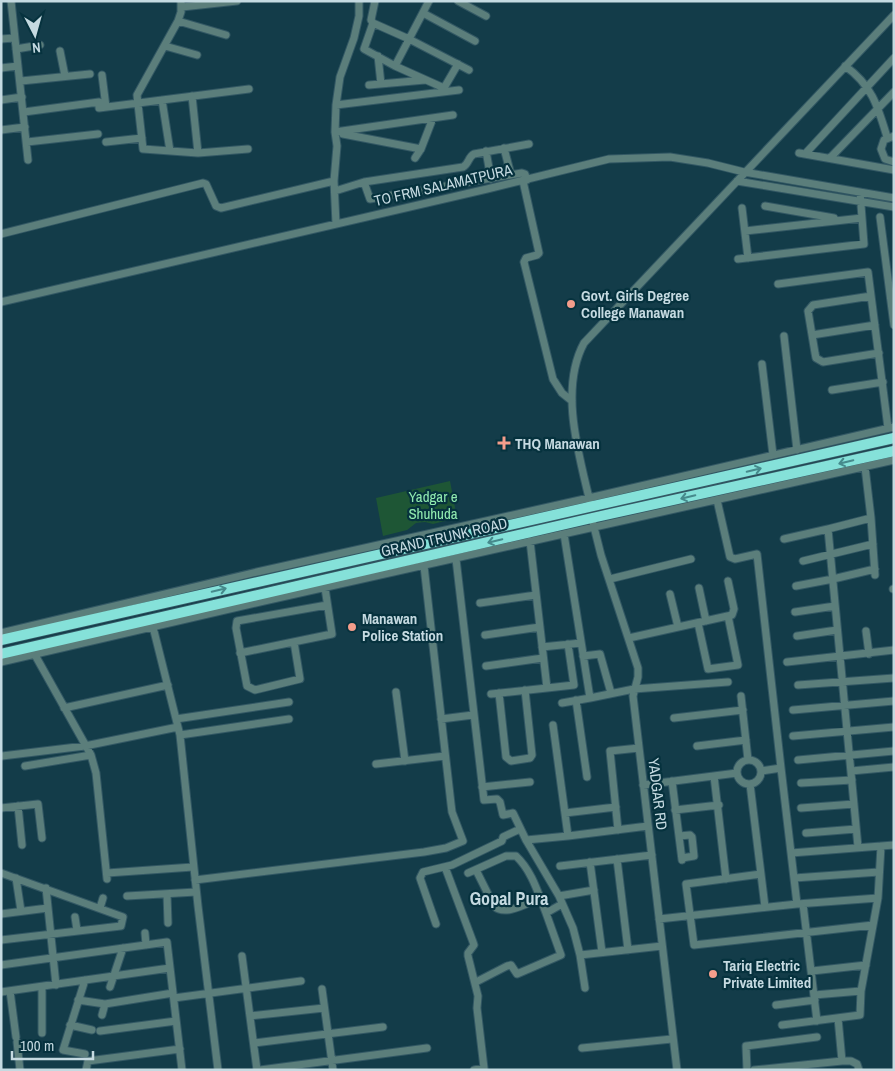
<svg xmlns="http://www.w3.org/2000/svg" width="895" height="1071" viewBox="0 0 895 1071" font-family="'Archivo Narrow',sans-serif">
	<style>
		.green { fill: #1e5635 }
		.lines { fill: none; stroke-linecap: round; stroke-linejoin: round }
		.minor-casing { stroke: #335864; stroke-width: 9 }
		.highway-casing { stroke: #335864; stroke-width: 12 }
		.minor { stroke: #5b7e7b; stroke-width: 7 }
		.highway { stroke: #85e1d9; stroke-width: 10 }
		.oneway { stroke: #468a8c }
		.poi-dot { fill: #f49d8b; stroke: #06323e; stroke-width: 2 }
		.labels { text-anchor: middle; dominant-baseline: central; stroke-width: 4.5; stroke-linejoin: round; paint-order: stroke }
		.street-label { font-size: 15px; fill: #c5dae1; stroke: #06323e }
		.poi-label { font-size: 15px; font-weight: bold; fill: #c5dae1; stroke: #06323e; text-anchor: start }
		.park-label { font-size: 15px; fill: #91eaaf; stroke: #06323e }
		.quarter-label { font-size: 18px; font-weight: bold; fill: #c5dae1; stroke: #06323e }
	</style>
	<rect width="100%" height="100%" fill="#133c49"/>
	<path class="green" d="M 450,481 L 457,518 L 433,524 L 425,522 L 416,523 L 407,530 L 383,536 L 376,498 Z"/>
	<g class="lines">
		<defs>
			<path id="minor" d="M 11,1 L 28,160
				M 181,1 L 181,12 L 178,21 L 137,95 L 143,149 L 198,153 L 248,149
				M 375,1 L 371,20 L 373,23 L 364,49 L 395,66 L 444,88 L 458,64
				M 458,1 L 486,16
				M 182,7 L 237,1
				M 423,13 L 475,41
				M 178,21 L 226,35
				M 373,23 L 409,39 L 469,70
				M 1,39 L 14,38
				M 165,46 L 197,55
				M 16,49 L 40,45
				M 60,51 L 65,76
				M 378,56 L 381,84
				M 395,66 L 429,1
				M 845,66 C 872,85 878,107 887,137
				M 1,68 L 18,66
				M 102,75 L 106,107
				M 21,81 L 90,74
				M 369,85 L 425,80
				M 192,96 L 198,153
				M 1,100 L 22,97
				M 162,100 L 170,151
				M 336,105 L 459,90
				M 24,112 L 99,102 L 99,108 L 249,89
				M 1,130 L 25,127
				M 335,132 L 453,115
				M 343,134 L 421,149
				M 894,136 L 884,140 L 881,149 L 885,159 L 894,162
				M 27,142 L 98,134
				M 106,142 L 142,138
				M 504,148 L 511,175
				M 486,151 L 491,179
				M 799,153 L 894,170
				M 805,154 L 894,58
				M 415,158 L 421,149 L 433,118
				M 830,158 L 894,92
				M 523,181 L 539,253 L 537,255 L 526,258 L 524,262 L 553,379 L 562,393 L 572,401
				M 737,181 L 894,207
				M 364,182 L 370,199 L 522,173 L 525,174 L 527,180
				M 335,191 L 364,182 L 463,167 C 469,164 468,157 474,154 L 529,144
				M 765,206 L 834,218
				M 742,208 L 748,258
				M 880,217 L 894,325
				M 336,224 L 334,181 L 337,146 L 335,132 L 336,105 L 340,77 L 354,38 L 359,16 L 359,1
				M 745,231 L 862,218
				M 1,234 L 203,183 L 206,184 L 216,206 L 221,208 L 334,181
				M 738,259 L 864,244 L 860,192
				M 778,284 L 868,272 L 888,428
				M 871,296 L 813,305 L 808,311 L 815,353 L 816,358 L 823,362 L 879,353
				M 1,302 L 487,189 L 609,159 L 670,157 L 708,163 L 744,172 L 894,198
				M 812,335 L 875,325
				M 784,336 L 797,450
				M 762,364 L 773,455
				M 832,390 L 883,382
				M 717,500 L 730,557 L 735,559 L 757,554 L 781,768 L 761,771
				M 590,502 C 579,455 559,389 584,343 L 894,15
				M 871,518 L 875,575
				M 593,523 L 601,555 L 638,668 L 638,677 L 633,696 L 677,1070
				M 564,534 L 590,698 L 634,689 L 728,682
				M 784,539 L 828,529
				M 456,559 L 484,800 L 497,799 L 500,802 L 503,815 L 513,813 L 526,840 L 559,896 L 573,928 L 580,955 L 585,988
				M 803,561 L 873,544
				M 610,579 L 691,559
				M 796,586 L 833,579 L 875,569
				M 699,588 L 706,621
				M 893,589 L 894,589
				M 670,594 L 678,627
				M 480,603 L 536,595
				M 795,612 L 835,606
				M 698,623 L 708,669 L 738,665 L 728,616
				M 153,627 L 180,735 L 198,906 L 218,1070
				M 866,631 L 869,654
				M 1,633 L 257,572 L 589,498 L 894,427
				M 485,635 L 540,627
				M 797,636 L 837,630
				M 629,638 L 732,615 L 734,609 L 728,581
				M 294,642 L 300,679 L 255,690 L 247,686 L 236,628 L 237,621 L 327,605
				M 542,647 L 581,643
				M 240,653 L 332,634 L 325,588
				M 583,656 L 600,654 L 611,693
				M 1,662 L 264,601 L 894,460
				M 787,662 L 894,650
				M 486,666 L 543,658
				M 798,685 L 894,678
				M 547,688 L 574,685 L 568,644
				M 396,692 L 405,761
				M 499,693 L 506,757 L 511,761 L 530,758 L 532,755 L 525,690
				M 491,694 L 547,688 L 530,541
				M 741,696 L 748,760
				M 576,700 L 587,777
				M 562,703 L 590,698
				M 64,708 L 168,685
				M 793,710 L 894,701
				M 674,718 L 743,710
				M 176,719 L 289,702
				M 441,719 L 473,715
				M 553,725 L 568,836 L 648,826
				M 180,735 L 289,719
				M 793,736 L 894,727
				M 697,746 L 746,740
				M 91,755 L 96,773 L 107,879
				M 2,756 L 85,746 L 178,727
				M 798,760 L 894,751
				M737 772a12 12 0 1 1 24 0a12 12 0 1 1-24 0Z
				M 376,764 L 445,756
				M 25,766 L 91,755 L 35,655
				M 781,768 L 797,904 L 878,898
				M 851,771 L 894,767
				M 714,776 L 726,879
				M 672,781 L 682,860
				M 801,783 L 852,780
				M 750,784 L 765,907
				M 643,785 L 737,773
				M 482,787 L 530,782
				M 18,806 L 22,845
				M 1,808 L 38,804 L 42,838
				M 801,808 L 854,804
				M 675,810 L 719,805
				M 565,813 L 616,807
				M 618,830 L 610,751 L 639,748
				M 806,833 L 856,829
				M 679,836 L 690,835 L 692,837 L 694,856 L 682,858
				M 526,840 L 568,836
				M 858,847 L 828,529 L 871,518 L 865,467
				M 791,853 L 894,845
				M 617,859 L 628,950
				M 590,862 L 602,952
				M 560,866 L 652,855
				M 445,867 L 473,942 L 474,945 L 468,953 L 468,956 L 478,996 L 477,1008 L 484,1068 L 474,1070
				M 476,870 L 494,906 C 505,917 527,903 540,898
				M 1,873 L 123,917 L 121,926 L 1,940
				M 107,873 L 193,867
				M 468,873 L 506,856 L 516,856 C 532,871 538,893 546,913
				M 761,874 L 686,884 L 694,945 L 873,925
				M 16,878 L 21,911
				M 794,878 L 879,872
				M 195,880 L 424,852 L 446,848 L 463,841 L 452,812 L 451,804 L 424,566
				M 46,888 L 56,985
				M 167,894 L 168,923
				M 127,896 L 196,892
				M 559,896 L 594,890
				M 803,904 L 817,1021
				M 100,908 L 103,898
				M 1,914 L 48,908
				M 75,917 L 77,930
				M 659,919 L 797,904
				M 436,924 L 420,878 L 423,872 L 452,865 L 502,841 L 503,837 L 520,829
				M 145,933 L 146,945
				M 580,955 L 662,946
				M 242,956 L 257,1070
				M 1,965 L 167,942 L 182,1070
				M 812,971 L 866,965
				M 85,980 L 63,1050 L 85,1054
				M 476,982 L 507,966 L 511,965 L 517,974 L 561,955 L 546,913 L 562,904
				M 42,987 L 42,1033
				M 110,987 L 123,948
				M 322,989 L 333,1070
				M 10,991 L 16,1037
				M 1,992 L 170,968
				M 814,995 L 861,991
				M 174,998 L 301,981
				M 78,1000 L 105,1004
				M 776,1005 L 815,1000
				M 102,1015 L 105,1004 L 173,993
				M 250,1016 L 324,1008
				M 838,1018 L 842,1061
				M 70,1025 L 92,1030
				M 782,1025 L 860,1015 L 861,991 L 878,898 L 881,846
				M 100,1031 L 176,1021
				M 17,1042 L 20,1070
				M 254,1043 L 383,1027
				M 582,1048 L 672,1039
				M 86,1070 L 88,1061 L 180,1049
				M 260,1070 L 427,1048
				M 747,1070 L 746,1046 L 817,1037
				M 754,1070 L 842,1061 L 851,1061 L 857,1064 L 859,1070"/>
			<path id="highway" d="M 1,640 L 894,438
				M 1,654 L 592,518 L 894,451"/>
		</defs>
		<use href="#minor" class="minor-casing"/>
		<use href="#highway" class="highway-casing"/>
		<use href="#minor" class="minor"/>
		<use href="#highway" class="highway"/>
	</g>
	<defs><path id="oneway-shaft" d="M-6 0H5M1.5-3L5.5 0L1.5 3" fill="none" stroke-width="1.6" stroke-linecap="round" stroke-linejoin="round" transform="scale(1.25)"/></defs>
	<g class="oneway">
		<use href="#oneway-shaft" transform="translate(846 462) rotate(167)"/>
		<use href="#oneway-shaft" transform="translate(754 470) rotate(-13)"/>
		<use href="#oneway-shaft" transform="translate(688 497) rotate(167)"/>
		<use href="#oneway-shaft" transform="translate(495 541) rotate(167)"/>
		<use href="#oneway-shaft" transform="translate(219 590) rotate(-13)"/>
	</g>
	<g class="poi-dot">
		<circle cx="571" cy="304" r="5"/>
		<path d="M501.5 435.5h5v5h5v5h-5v5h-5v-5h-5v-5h5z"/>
		<circle cx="352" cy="627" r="5"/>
		<circle cx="713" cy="974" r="5"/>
	</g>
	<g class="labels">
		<g class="street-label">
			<text transform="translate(443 185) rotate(-13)">TO FRM SALAMATPURA</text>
			<text transform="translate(444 537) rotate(-13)">GRAND TRUNK ROAD</text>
			<text transform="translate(658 794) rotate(83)">YADGAR RD</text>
		</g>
		<g class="poi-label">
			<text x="581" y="295">Govt. Girls Degree<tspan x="581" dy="17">College Manawan</tspan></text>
			<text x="515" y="443">THQ Manawan</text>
			<text x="362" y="618">Manawan<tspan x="362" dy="17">Police Station</tspan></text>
			<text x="723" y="965">Tariq Electric<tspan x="723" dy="17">Private Limited</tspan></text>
		</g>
		<g class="park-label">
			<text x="433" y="496">Yadgar e<tspan x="433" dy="17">Shuhuda</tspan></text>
		</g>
		<g class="quarter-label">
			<text x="509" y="898">Gopal Pura</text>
		</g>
	</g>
	<rect width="895" height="1071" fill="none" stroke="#c5dae1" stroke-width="5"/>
	<g transform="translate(35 35) rotate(174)" stroke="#06323e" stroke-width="4" paint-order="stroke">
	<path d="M0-4L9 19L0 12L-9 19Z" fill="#c5dae1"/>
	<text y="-8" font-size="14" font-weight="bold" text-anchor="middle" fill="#c5dae1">N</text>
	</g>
	<path d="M12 1051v8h81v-8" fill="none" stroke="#c5dae1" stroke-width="2.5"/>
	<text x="20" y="1051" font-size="15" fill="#c5dae1" stroke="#06323e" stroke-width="4" paint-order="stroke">100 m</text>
</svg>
